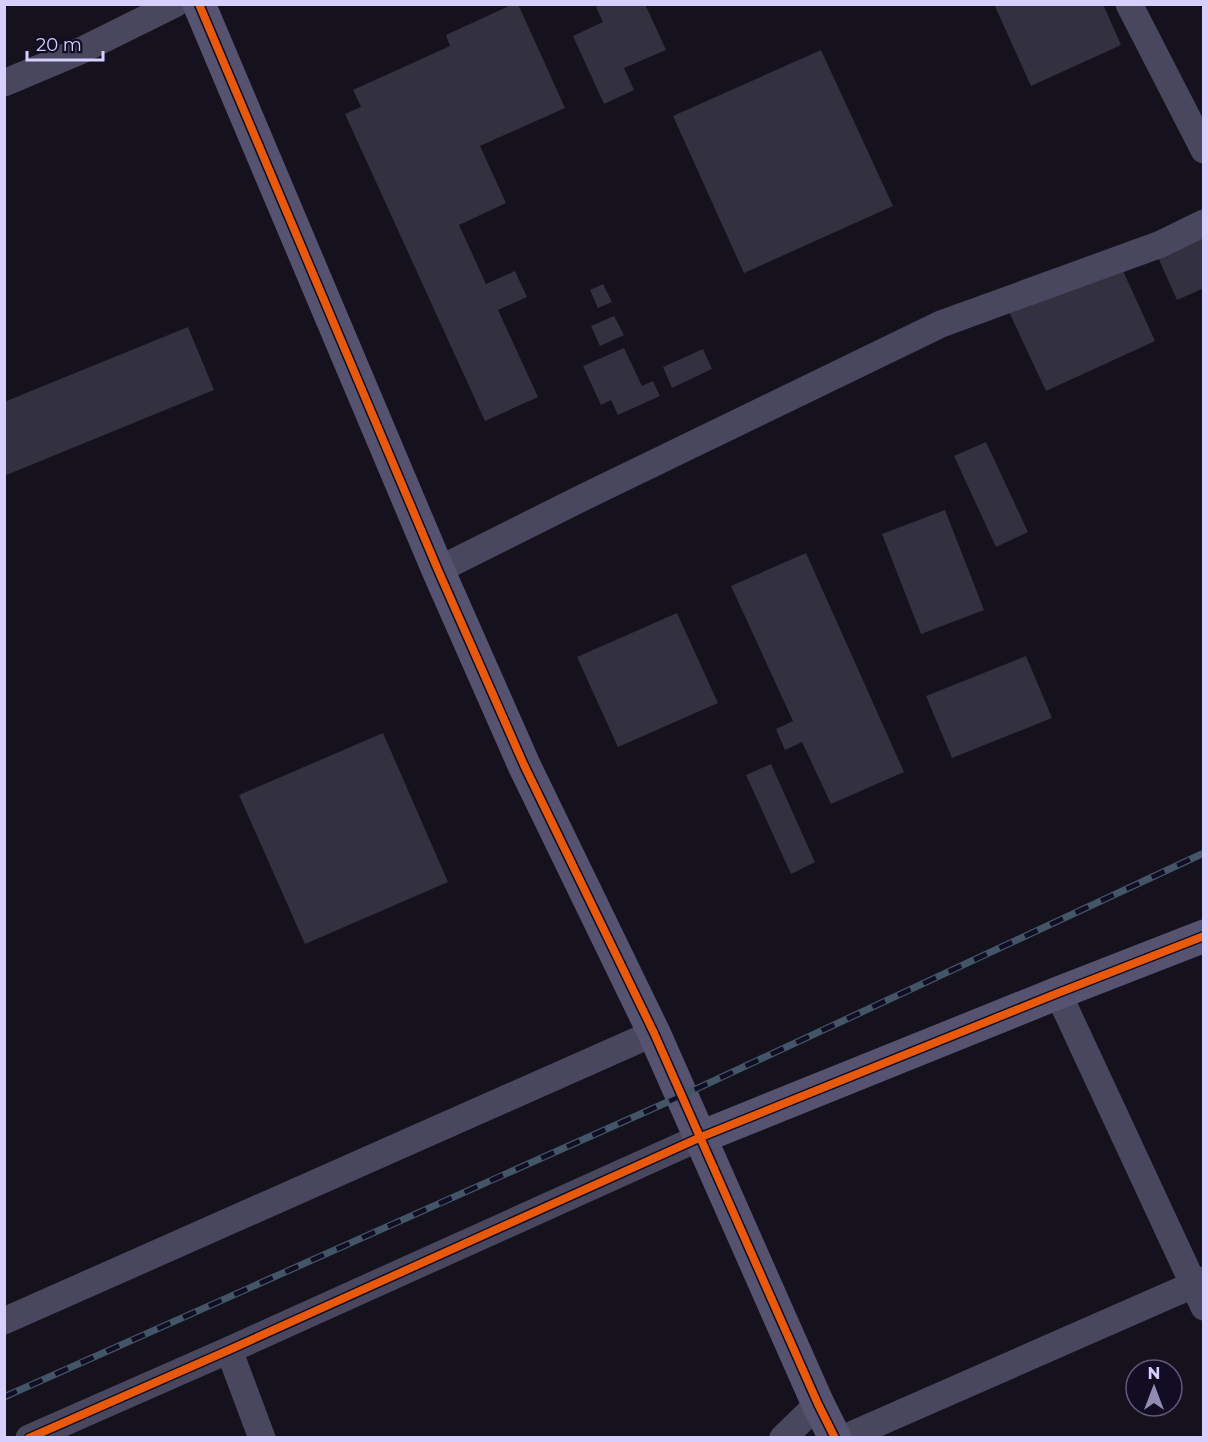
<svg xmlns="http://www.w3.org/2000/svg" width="1208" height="1442" viewBox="0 0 1208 1442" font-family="Montserrat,sans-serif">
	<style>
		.building { fill: #33303f }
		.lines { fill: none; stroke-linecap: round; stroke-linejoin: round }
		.street { stroke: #49475e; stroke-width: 27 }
		.secondary { stroke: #565371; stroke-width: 33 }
		.rail-casing { stroke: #425668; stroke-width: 7 }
		.rail { stroke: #120d22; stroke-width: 4.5; stroke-dasharray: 14; stroke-linecap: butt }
		.cycleway-casing { stroke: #120d22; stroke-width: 11 }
		.cycleway { stroke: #e8590c; stroke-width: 8 }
	</style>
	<rect width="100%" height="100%" fill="#15121d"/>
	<path class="building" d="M 513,4 L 518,4 L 565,108 L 480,146 L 506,203 L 459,225 L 486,284 L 515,271 L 527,297 L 498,310 L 538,397 L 485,421 L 345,114 L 361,107 L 353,90 L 450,46 L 446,35 Z
		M 602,4 L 645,4 L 666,50 L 624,68 L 634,90 L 604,104 L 573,36 L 603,22 L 596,7 Z
		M 994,4 L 1103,4 L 1121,45 L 1031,86 Z
		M 821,50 L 893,206 L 744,273 L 673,116 Z
		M 1204,231 L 1204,288 L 1177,300 L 1156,253 Z
		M 1119,262 L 1155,341 L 1046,391 L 1009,312 Z
		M 603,284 L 612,302 L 598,308 L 590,290 Z
		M 614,316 L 624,335 L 600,346 L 591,326 Z
		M 188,327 L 214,390 L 4,476 L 4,402 Z
		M 624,348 L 642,386 L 653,381 L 660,396 L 618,415 L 611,400 L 601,405 L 583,366 Z
		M 703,349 L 712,369 L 672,388 L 663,367 Z
		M 986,442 L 1028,532 L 996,547 L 954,456 Z
		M 945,510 L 984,610 L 921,634 L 882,534 Z
		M 806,553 L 904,772 L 831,804 L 802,742 L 785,750 L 776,729 L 793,721 L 731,586 Z
		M 677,613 L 718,703 L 618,747 L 577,657 Z
		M 1026,656 L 1052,718 L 952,758 L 926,696 Z
		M 383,733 L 448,882 L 305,944 L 239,795 Z
		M 771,764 L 815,862 L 791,874 L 746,775 Z"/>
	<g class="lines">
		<path class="street" d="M 1129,4 L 1204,150
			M 4,83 L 80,51 L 175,4
			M 438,570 L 584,497 L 941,324 L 1161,244 L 1204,223
			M 1058,993 L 1204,1307
			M 4,1321 L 654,1033
			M 229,1350 L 262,1438
			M 29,1438 L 229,1350 L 701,1137
			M 783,1438 L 818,1404
			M 844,1438 L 1204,1280"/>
		<path class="secondary" d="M 199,4 L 438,570 L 524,765 L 654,1033 L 818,1404 L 835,1438
			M 701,1137 L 1058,993 L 1204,936"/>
		<defs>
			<path id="rail" d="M 4,1397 L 681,1096 L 1204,853"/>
		</defs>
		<use href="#rail" class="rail-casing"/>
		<use href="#rail" class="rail"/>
		<defs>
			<path id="cycleway" d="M 199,4 L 438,570 L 524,765 L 654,1033 L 818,1404 L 835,1438
				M 29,1438 L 229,1350 L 701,1137 L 1058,993 L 1204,936"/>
		</defs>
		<use href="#cycleway" class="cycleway-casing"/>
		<use href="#cycleway" class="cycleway"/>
	</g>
	<rect width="1208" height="1442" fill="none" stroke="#d6cfff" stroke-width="12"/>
	<g transform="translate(1154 1388)"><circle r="28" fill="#120d22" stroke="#605b7a" stroke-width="1.5"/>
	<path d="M0-4.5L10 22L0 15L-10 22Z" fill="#928db0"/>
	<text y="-9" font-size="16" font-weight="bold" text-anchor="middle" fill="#d6cfff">N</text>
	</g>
	<path d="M27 51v9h76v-9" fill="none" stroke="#d6cfff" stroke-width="3"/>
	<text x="36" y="51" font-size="18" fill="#d6cfff" stroke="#120d22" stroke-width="4.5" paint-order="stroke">20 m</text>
</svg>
